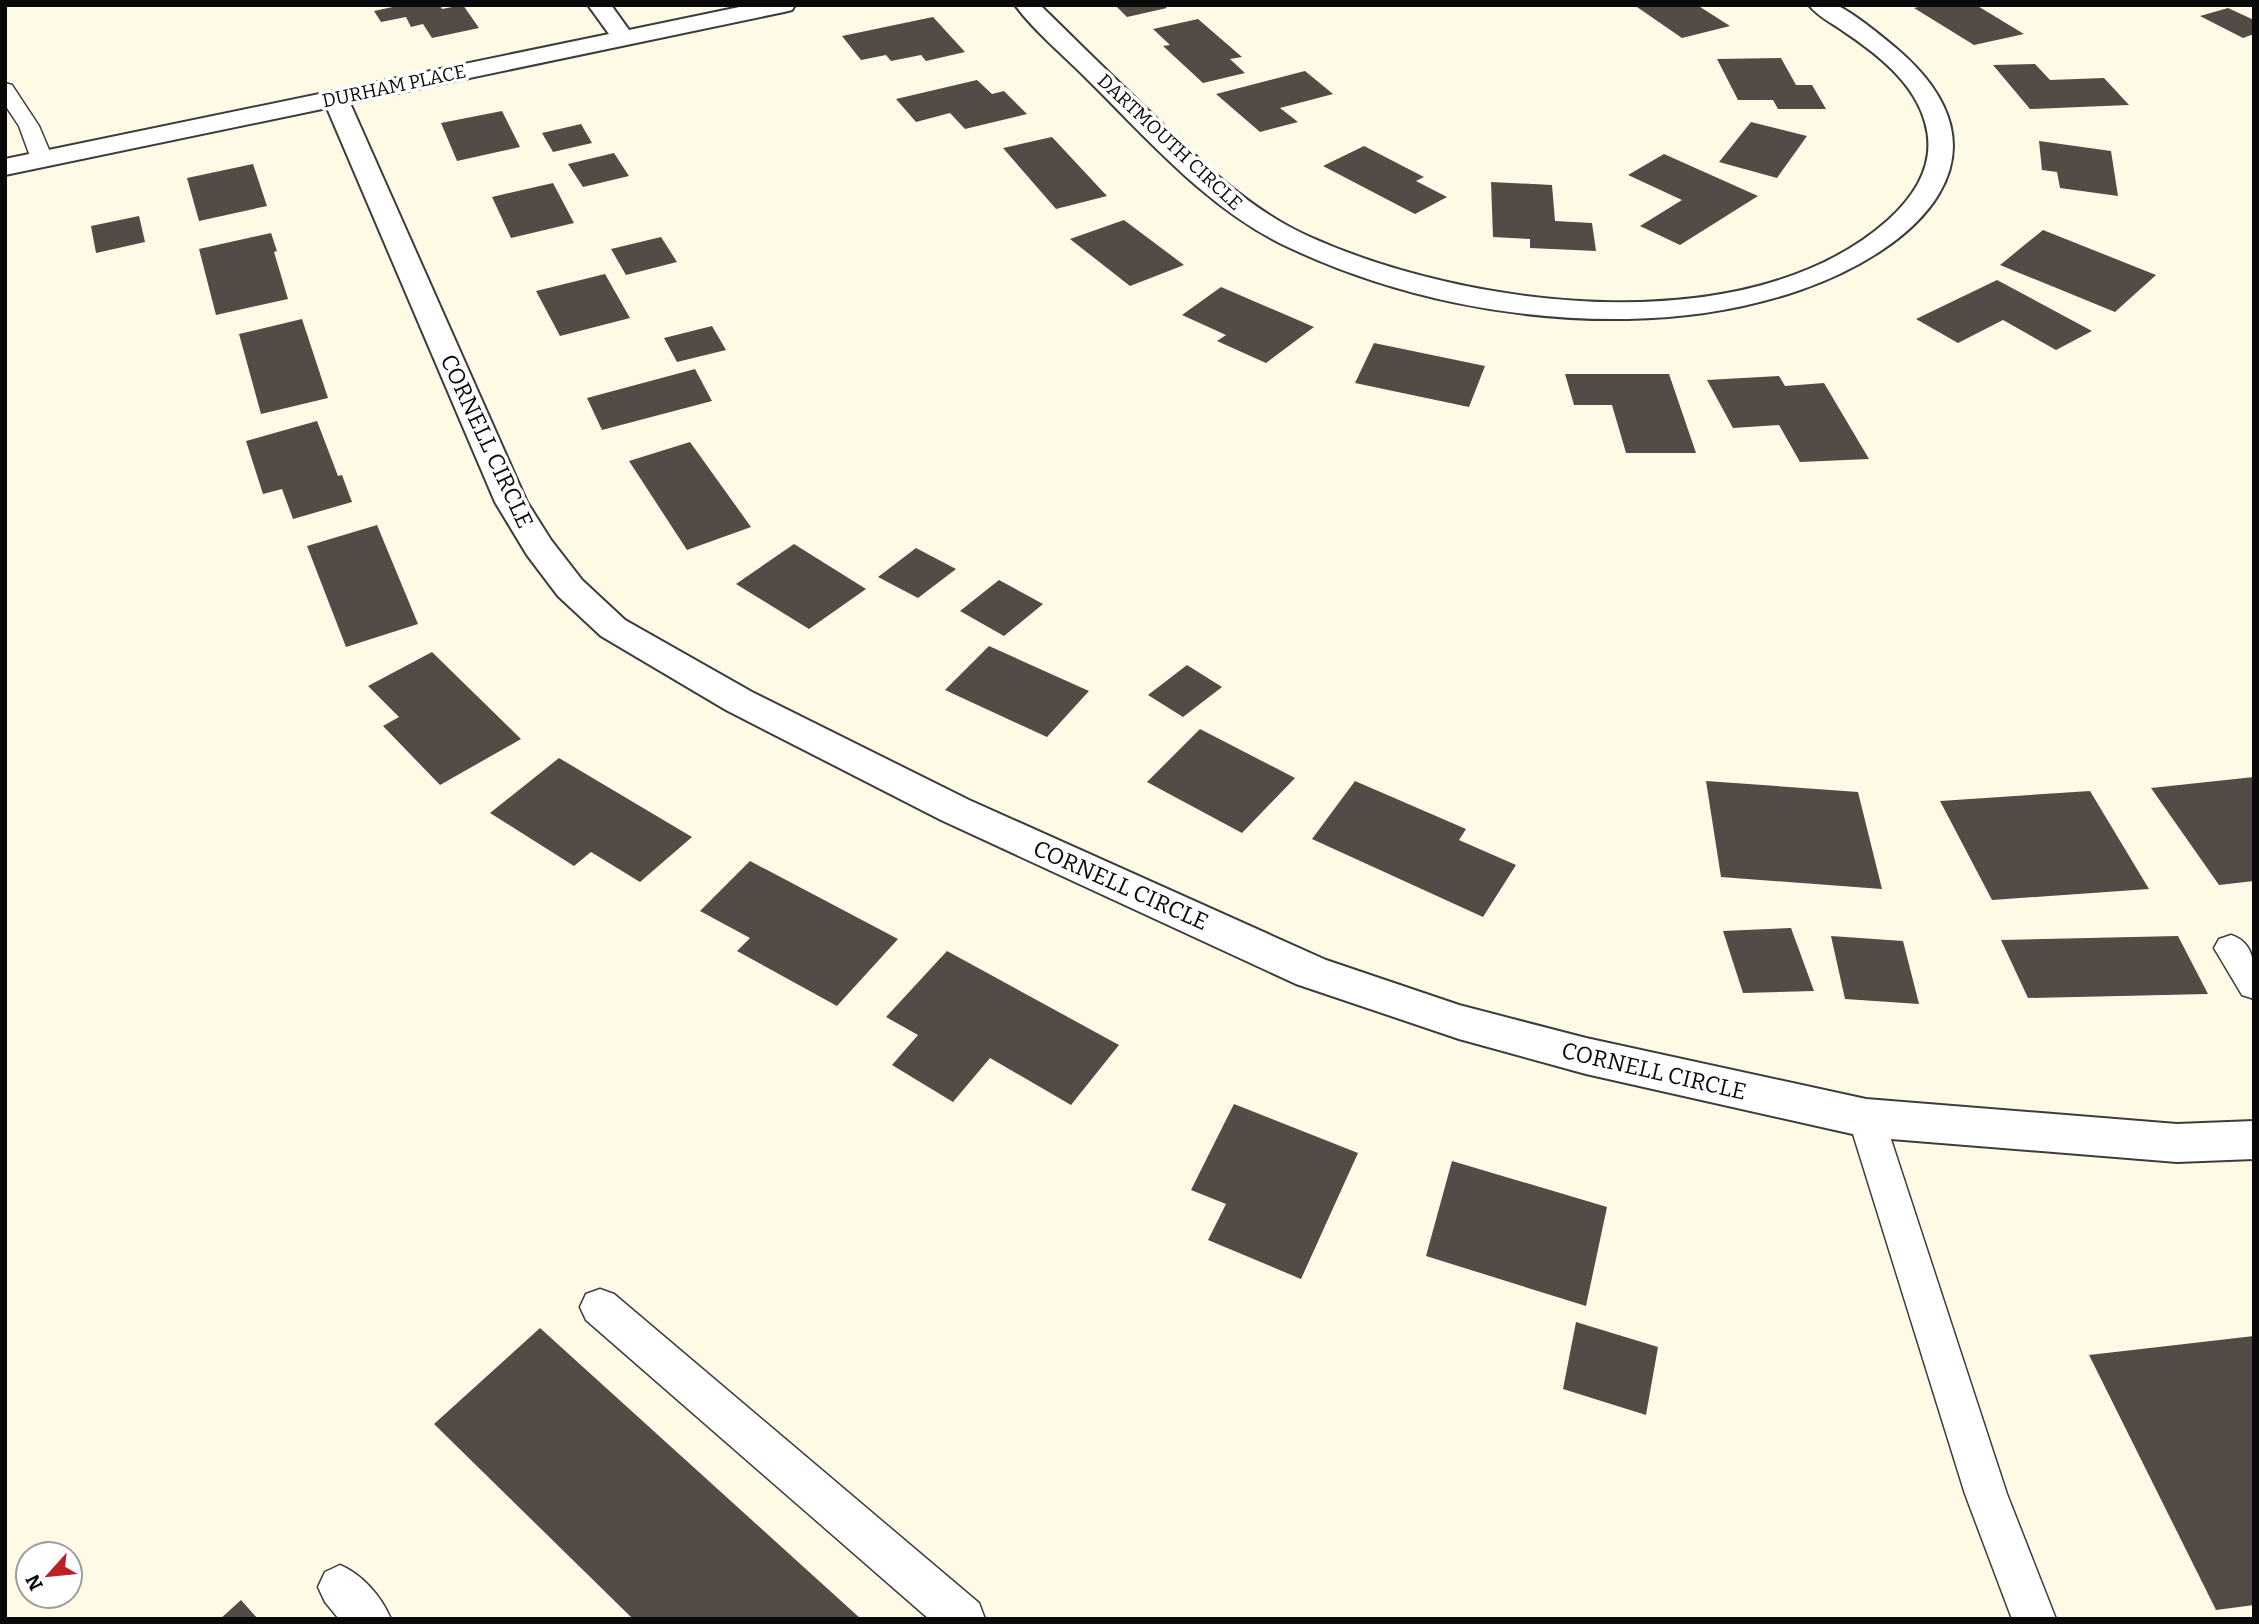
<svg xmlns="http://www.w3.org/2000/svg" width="2259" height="1624" viewBox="0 0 2259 1624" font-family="Bitter,serif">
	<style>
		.building { fill: #524b46 }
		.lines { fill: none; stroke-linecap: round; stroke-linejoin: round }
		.lane-casing { stroke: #3c3c3c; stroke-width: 3 }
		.street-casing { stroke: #3c3c3c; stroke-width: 4 }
		.lane { fill: #fff; fill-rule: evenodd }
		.street { fill: #fff; fill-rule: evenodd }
		.labels { text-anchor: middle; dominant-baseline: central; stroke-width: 7; stroke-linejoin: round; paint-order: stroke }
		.far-street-label { font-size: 19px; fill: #090909; stroke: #fff }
		.street-label { font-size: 23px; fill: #090909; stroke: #fff }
	</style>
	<rect width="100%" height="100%" fill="#fffae6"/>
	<path class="building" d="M 402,5 L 440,5 L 442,9 L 463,5 L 479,28 L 432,38 L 423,24 L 411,27 L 406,17 L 381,22 L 374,11 Z
		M 1115,5 L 1163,5 L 1167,8 L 1127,17 Z
		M 1634,5 L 1697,5 L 1730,26 L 1682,38 Z
		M 1927,5 L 1976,5 L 2024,34 L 1974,45 L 1914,8 Z
		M 2228,8 L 2254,20 L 2254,34 L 2243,38 L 2200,16 Z
		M 933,17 L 965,52 L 926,61 L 921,55 L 891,61 L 886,55 L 861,60 L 842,36 Z
		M 1198,19 L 1242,57 L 1230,59 L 1245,73 L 1203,83 L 1163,46 L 1170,45 L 1153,29 Z
		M 1781,58 L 1796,85 L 1812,85 L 1826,109 L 1778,109 L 1773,100 L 1738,100 L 1717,59 Z
		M 2035,64 L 2050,80 L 2104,78 L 2129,105 L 2030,109 L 1993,65 Z
		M 1305,71 L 1333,94 L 1280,108 L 1298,122 L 1260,132 L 1216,94 Z
		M 977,80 L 992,94 L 1004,91 L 1027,114 L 965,129 L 950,113 L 916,122 L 896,99 Z
		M 502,111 L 520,147 L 457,161 L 441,123 Z
		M 1751,122 L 1807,136 L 1777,178 L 1719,162 Z
		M 581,124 L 592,143 L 553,152 L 542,133 Z
		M 1052,137 L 1107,196 L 1056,209 L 1003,148 Z
		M 2039,141 L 2111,151 L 2118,196 L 2060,188 L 2057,172 L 2042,170 Z
		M 1364,146 L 1424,177 L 1416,181 L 1447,197 L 1415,214 L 1323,166 Z
		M 614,153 L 629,176 L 583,187 L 568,164 Z
		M 1664,154 L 1758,196 L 1680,245 L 1640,226 L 1682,200 L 1628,175 Z
		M 253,164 L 267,206 L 199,221 L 187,178 Z
		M 1491,182 L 1552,185 L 1555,221 L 1592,223 L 1596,251 L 1530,248 L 1530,239 L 1493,237 Z
		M 553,183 L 574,223 L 511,238 L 492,197 Z
		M 139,216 L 145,242 L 96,253 L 91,226 Z
		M 1124,220 L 1184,265 L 1130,286 L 1070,239 Z
		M 2043,230 L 2156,275 L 2115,312 L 2000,265 Z
		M 271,233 L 277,251 L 274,252 L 288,299 L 216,315 L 199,249 Z
		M 661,237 L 677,262 L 626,275 L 611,249 Z
		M 605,274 L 630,318 L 560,336 L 536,291 Z
		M 1997,280 L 2092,331 L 2056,350 L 2003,320 L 1958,343 L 1916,319 Z
		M 1221,287 L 1314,327 L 1266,363 L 1217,341 L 1226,335 L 1182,315 Z
		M 302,319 L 328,398 L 261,414 L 239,334 Z
		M 712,326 L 726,350 L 677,362 L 664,338 Z
		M 1374,343 L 1485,366 L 1469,407 L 1355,383 Z
		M 695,369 L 712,401 L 602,430 L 587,398 Z
		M 1565,374 L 1669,374 L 1696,453 L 1626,453 L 1612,405 L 1574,405 Z
		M 1779,376 L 1785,386 L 1824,383 L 1869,459 L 1800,462 L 1779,425 L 1733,428 L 1707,380 Z
		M 317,421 L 338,476 L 342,475 L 352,502 L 293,519 L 282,489 L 263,494 L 246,441 Z
		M 690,442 L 751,527 L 687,550 L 629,461 Z
		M 377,525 L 418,624 L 346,647 L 307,546 Z
		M 794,544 L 866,589 L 809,629 L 736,584 Z
		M 916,548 L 956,569 L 918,598 L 878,577 Z
		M 999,580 L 1043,604 L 1004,636 L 960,611 Z
		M 989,646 L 1089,691 L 1047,737 L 945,690 Z
		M 432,652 L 521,739 L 440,785 L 383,726 L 399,717 L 368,686 Z
		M 1187,665 L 1222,687 L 1183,717 L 1148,695 Z
		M 1200,729 L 1295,778 L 1242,833 L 1147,782 Z
		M 559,758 L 692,837 L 640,882 L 591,852 L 574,866 L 490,813 Z
		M 2254,777 L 2254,881 L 2219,885 L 2151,788 Z
		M 1355,781 L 1466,829 L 1459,840 L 1516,865 L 1483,917 L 1312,839 Z
		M 1706,781 L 1858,792 L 1882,889 L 1721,877 Z
		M 2090,791 L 2149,889 L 1992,900 L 1940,801 Z
		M 750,861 L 898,939 L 837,1006 L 737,951 L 750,938 L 700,911 Z
		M 1791,928 L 1814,991 L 1743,993 L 1723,931 Z
		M 1831,936 L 1903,941 L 1919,1004 L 1845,999 Z
		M 2178,936 L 2208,994 L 2028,998 L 2001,940 Z
		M 947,951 L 1119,1045 L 1071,1105 L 990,1058 L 953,1102 L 892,1065 L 918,1035 L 886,1017 Z
		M 1234,1104 L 1358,1153 L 1301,1279 L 1208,1240 L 1226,1204 L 1191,1190 Z
		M 1452,1161 L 1607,1207 L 1586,1306 L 1426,1256 Z
		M 1576,1322 L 1658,1347 L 1646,1415 L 1563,1389 Z
		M 540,1328 L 861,1619 L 633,1619 L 434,1424 Z
		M 2254,1336 L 2254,1605 L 2216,1610 L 2089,1355 Z
		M 241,1600 L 258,1619 L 220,1619 Z"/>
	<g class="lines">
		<defs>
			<path id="lane" d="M 5,83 L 12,85 L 39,126 L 53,159 L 50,164 L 34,164 L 31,159 L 19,126 L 5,105 Z
				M 2231,935 C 2259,944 2254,974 2254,999 L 2242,995 L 2214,948 L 2219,939 Z
				M 1866,1102 L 1879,1107 L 1884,1118 L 2007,1494 L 2056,1619 L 2012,1619 L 1965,1494 L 1848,1118 L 1853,1107 Z
				M 600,1289 L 614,1294 L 979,1603 L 985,1619 L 929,1619 L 586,1320 L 580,1307 L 586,1294 Z
				M 340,1565 C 363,1575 381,1596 391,1619 L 339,1619 L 325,1602 L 318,1587 L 325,1572 Z"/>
			<path id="street" d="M 588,5 L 611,5 L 629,30 L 749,5 L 795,5 L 792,10 L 784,12 L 350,103 L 527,502 L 551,540 L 582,580 L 625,620 L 752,692 L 969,800 L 1326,960 L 1459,1005 L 1586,1038 L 1866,1099 L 2177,1124 L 2254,1121 L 2254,1159 L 2177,1162 L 1866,1137 L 1586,1074 L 1459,1039 L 1296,984 L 941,820 L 726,710 L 601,636 L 558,596 L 527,555 L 495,502 L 327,108 L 5,175 L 5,159 L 609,34 Z
				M 1015,5 L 1040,5 C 1077,41 1114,78 1152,114 C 1199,160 1248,209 1308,236 C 1466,308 1746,345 1887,221 C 1916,195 1937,162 1925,122 C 1914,82 1876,53 1843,31 C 1832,23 1817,16 1809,5 C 1817,5 1828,3 1835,5 C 1849,9 1884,38 1896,48 C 2022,155 1916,250 1800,290 C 1746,309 1686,318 1628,319 C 1512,321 1395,297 1290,248 C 1209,211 1147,138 1085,77 C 1062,54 1034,31 1015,5 Z"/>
		</defs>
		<use href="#lane" class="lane-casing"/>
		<use href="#street" class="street-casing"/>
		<use href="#lane" class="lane"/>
		<use href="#street" class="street"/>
	</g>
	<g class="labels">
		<g class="far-street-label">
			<text transform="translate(394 86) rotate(-12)">DURHAM PLACE</text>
			<text transform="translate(1170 142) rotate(43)">DARTMOUTH CIRCLE</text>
		</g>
		<g class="street-label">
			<text transform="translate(487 441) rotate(65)">CORNELL CIRCLE</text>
			<text transform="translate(1121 885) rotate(24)">CORNELL CIRCLE</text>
			<text transform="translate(1654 1071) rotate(13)">CORNELL CIRCLE</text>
		</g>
	</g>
	<rect width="2259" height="1624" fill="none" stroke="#090909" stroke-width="14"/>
	<g transform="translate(49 1575) rotate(243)"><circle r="33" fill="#ffffff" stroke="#9d9d9d" stroke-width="2"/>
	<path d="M0-5L12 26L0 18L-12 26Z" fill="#bc1f26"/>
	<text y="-10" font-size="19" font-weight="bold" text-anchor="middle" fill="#090909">N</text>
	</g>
</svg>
